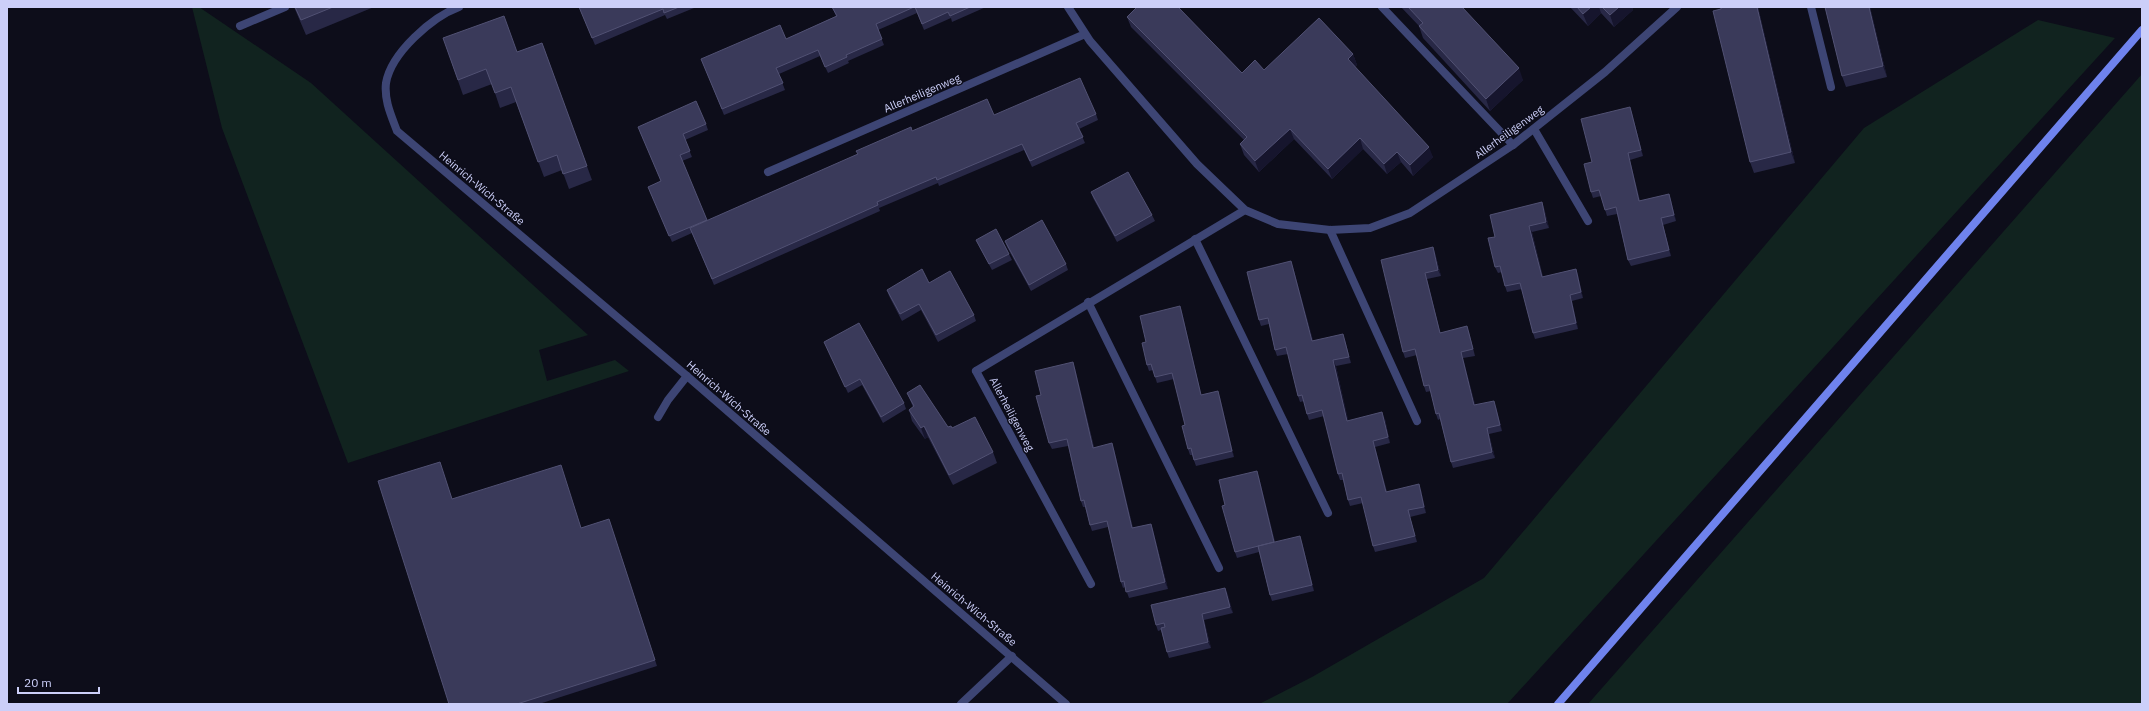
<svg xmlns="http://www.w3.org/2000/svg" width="2149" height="711" viewBox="0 0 2149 711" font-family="'IBM Plex Sans',sans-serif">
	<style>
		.green { fill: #11231f }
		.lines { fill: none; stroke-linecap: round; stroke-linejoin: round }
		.service { stroke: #3d4574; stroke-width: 8 }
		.minor { stroke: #3d4574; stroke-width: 8 }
		.secondary { stroke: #6f83ed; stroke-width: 8 }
		.wall { fill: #282846 }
		.shaded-wall { fill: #16152d }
		.building { fill: #3a3a5a; stroke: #515173 }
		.labels { text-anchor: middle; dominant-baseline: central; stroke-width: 3; stroke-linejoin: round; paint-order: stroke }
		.street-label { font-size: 11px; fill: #cccff9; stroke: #0d0d1a }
	</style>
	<rect width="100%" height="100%" fill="#0d0d1a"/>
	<path class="green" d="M 192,7 L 199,7 L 311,83 L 588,335 L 539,350 L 547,381 L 615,360 L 629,371 L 348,463 L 222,128 Z
		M 2038,20 L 2115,38 L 1507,704 L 1259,704 L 1312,677 L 1484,578 L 1864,128 Z
		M 2142,74 L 2142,704 L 1588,704 L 2135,82 Z"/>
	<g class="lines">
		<path class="service" d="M 1382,7 L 1513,145
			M 1811,7 L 1831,87
			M 240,26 L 285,7
			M 1534,129 L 1588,221
			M 1330,230 L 1417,421
			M 1195,239 L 1328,513
			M 1088,302 L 1219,568
			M 976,371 L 1091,584
			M 658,417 L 668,400 L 687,376
			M 961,704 L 1012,656"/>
		<path class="minor" d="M 459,7 C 432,17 391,53 386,83 C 384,100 391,115 397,131 L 687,376 L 1066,704
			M 1068,7 L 1090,41 L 1197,164 L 1245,210 L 1278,224 L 1330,230 L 1370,228 L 1410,213 L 1513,145 L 1605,72 L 1677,7
			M 768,172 L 1085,34
			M 976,371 L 1245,210"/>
		<path class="secondary" d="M 1558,704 L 2142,30"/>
	</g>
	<path class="wall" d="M 294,7 L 374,7 L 306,35 Z
		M 579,7 L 693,7 L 694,8 L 667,19 L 665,15 L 595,45 Z
		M 832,7 L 986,7 L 952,22 L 951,18 L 924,30 L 917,13 L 878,30 L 884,45 L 848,61 L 849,63 L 828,73 L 820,56 L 779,74 L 785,90 L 724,115 L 701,59 L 786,39 L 836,16 Z
		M 1401,7 L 1462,7 L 1523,80 L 1490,111 L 1423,38 L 1419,26 Z
		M 1570,7 L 1632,7 L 1633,10 L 1614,27 L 1601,13 L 1588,26 Z
		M 1721,7 L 1758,7 L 1795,163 L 1754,173 L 1750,162 Z
		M 1825,7 L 1870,7 L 1887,77 L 1846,87 L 1842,76 Z
		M 1127,17 L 1242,73 L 1264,70 L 1353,54 L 1357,65 L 1355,67 L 1433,157 L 1413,176 L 1401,162 L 1387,174 L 1363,149 L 1332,179 L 1294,139 L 1259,172 L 1244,155 L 1240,144 L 1244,140 L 1131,27 Z
		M 443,38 L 517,52 L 542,43 L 592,180 L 569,189 L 562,170 L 544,177 L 516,102 L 500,108 L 492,84 L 463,95 Z
		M 1630,107 L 1632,113 L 1643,156 L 1630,160 L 1640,201 L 1669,194 L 1671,200 L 1676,221 L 1663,225 L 1671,256 L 1631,266 L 1628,260 L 1617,214 L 1607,216 L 1601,196 L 1593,198 L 1591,192 L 1592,162 Z
		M 1096,114 L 1098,120 L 1079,129 L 1085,143 L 1032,167 L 1024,150 L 939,186 L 938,183 L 879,208 L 880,211 L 714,285 L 692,233 L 672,242 L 648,187 L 661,181 L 638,127 L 706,124 L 708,130 L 685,140 L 692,157 L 682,161 L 707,221 L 912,131 L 994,115 Z
		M 1091,192 L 1152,215 L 1155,221 L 1117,242 L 1093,198 Z
		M 1542,202 L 1544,208 L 1549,228 L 1532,232 L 1543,277 L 1576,269 L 1578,275 L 1583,298 L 1572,301 L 1578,329 L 1535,339 L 1533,333 L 1522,289 L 1507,292 L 1505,286 L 1502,272 L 1498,273 L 1495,267 L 1495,237 Z
		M 976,240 L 1009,254 L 1012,260 L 992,270 L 979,246 Z
		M 1005,241 L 1066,264 L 1068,270 L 1031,291 L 1007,247 Z
		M 1433,247 L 1435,253 L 1441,276 L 1427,279 L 1440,332 L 1469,332 L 1475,356 L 1463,358 L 1475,405 L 1496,407 L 1502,431 L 1489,434 L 1495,458 L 1453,468 L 1451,462 L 1440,419 L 1438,420 L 1436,414 L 1431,391 L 1426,392 L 1424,386 L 1417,355 L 1405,358 L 1403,352 Z
		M 1293,267 L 1313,341 L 1345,340 L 1351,363 L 1336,366 L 1348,421 L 1385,419 L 1390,443 L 1375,447 L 1387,492 L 1421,490 L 1426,513 L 1410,517 L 1417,542 L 1375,552 L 1373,546 L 1363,503 L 1350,506 L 1348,500 L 1343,480 L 1340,480 L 1338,474 L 1324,416 L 1309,420 L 1307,414 L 1304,401 L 1300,402 L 1298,396 L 1288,354 L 1277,356 L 1275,350 L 1269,324 L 1261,326 L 1259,320 Z
		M 929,283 L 974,315 L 976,321 L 938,342 L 921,310 L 902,321 L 889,296 L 887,290 Z
		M 1180,306 L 1182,312 L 1201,395 L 1220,397 L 1234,457 L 1196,466 L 1192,455 L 1190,455 L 1188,449 L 1185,425 L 1174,379 L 1157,383 L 1153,370 L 1149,371 L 1147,365 L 1146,342 Z
		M 824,342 L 904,403 L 906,409 L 883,423 L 862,385 L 848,393 L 827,348 Z
		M 1075,368 L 1094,447 L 1114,449 L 1133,528 L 1151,524 L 1153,530 L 1168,589 L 1129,598 L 1125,587 L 1123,588 L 1121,582 L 1108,527 L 1092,531 L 1090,525 L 1085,507 L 1083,507 L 1081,501 L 1068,446 L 1052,449 L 1049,443 L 1041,395 Z
		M 907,393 L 948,427 L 952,428 L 993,452 L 997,463 L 953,485 L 928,437 L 925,439 L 912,421 L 909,410 L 913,407 Z
		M 1259,477 L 1275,542 L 1302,542 L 1314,591 L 1272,601 L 1270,595 L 1259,552 L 1237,558 L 1235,552 L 1225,505 Z
		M 452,499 L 581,528 L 609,519 L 657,666 L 539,704 L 449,704 Z
		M 1225,588 L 1233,613 L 1204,620 L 1211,648 L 1169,658 L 1167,652 L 1161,630 L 1158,631 L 1156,625 Z"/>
	<path class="shaded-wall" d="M 1591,7 L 1599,7 L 1601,13 L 1588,26 L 1583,14 Z
		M 1619,7 L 1632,7 L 1633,10 L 1614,27 L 1610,15 Z
		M 1757,7 L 1758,7 L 1795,163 L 1791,152 Z
		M 1869,7 L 1870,7 L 1887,77 L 1883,66 Z
		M 1353,54 L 1357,65 L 1352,70 L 1348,59 Z
		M 1519,68 L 1523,80 L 1490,111 L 1486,99 Z
		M 1630,107 L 1632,113 L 1643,156 L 1641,150 Z
		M 1290,129 L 1294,139 L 1259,172 L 1255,161 Z
		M 1360,138 L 1363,149 L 1332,179 L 1328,169 Z
		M 1429,147 L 1433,157 L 1413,176 L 1410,165 Z
		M 1397,152 L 1401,162 L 1387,174 L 1384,164 Z
		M 1628,153 L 1630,160 L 1641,208 L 1639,201 Z
		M 1669,194 L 1671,200 L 1676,221 L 1674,215 Z
		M 1542,202 L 1544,208 L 1549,228 L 1546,222 Z
		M 1661,218 L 1663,225 L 1671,256 L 1669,250 Z
		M 1529,226 L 1532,232 L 1544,284 L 1542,277 Z
		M 1433,247 L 1435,253 L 1441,276 L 1438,270 Z
		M 1291,261 L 1293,267 L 1315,347 L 1312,341 Z
		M 1576,269 L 1578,275 L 1583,298 L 1581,292 Z
		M 1425,273 L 1427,279 L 1442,339 L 1440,333 Z
		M 1570,295 L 1572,301 L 1578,329 L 1576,323 Z
		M 1180,306 L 1182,312 L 1203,401 L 1201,395 Z
		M 1343,334 L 1345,340 L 1351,363 L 1349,357 Z
		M 1461,352 L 1463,358 L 1477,411 L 1474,405 Z
		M 1333,360 L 1336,366 L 1350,427 L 1347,421 Z
		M 1073,362 L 1075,368 L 1095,454 L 1093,448 Z
		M 1218,391 L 1220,397 L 1234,457 L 1232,451 Z
		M 1494,401 L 1496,407 L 1502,431 L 1500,425 Z
		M 1382,412 L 1385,419 L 1390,443 L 1388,437 Z
		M 924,426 L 928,437 L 925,439 L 921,428 Z
		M 1487,428 L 1489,434 L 1495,458 L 1492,452 Z
		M 1373,441 L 1375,447 L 1388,498 L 1386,492 Z
		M 1112,443 L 1114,449 L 1134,534 L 1132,528 Z
		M 1257,471 L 1259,477 L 1276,548 L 1274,542 Z
		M 1419,484 L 1421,490 L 1426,513 L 1424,507 Z
		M 1151,524 L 1153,530 L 1168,589 L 1165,582 Z
		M 1300,536 L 1302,542 L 1314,591 L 1312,585 Z
		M 1225,588 L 1228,594 L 1233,613 L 1230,607 Z
		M 1202,614 L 1204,620 L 1211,648 L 1208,642 Z"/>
	<path class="building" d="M 295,7 L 333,7 L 301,20 Z
		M 579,7 L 679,7 L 664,13 L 663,9 L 592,38 Z
		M 832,7 L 914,7 L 876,24 L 882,39 L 846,55 L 847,57 L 825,67 L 818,50 L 776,68 L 783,83 L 722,109 L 701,59 L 780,25 L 786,39 L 837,16 Z
		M 915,7 L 970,7 L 950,16 L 948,12 L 922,24 Z
		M 1137,7 L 1178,7 L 1242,73 L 1255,60 L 1264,70 L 1319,18 L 1353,54 L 1348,59 L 1429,147 L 1410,165 L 1397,152 L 1384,164 L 1360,138 L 1328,169 L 1290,129 L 1255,161 L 1240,144 L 1247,137 L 1127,17 Z
		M 1408,7 L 1462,7 L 1519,68 L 1486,99 L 1419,26 L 1423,23 Z
		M 1577,7 L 1591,7 L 1583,14 Z
		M 1602,7 L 1619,7 L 1610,15 Z
		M 1721,7 L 1757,7 L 1791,152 L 1750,162 L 1713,11 L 1721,9 Z
		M 1825,7 L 1869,7 L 1883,66 L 1842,76 Z
		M 504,16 L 517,52 L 542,43 L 587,166 L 563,174 L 557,155 L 538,162 L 511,87 L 495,93 L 486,69 L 458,80 L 443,38 Z
		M 1080,78 L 1096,114 L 1076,123 L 1083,137 L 1030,161 L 1022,144 L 937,180 L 936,177 L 877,202 L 878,205 L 712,279 L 690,228 L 858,154 L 856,151 L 911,127 L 912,131 L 987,99 L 994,115 Z
		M 696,101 L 706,124 L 683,134 L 690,151 L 680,155 L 707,220 L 669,236 L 648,187 L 661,181 L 638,127 Z
		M 1630,107 L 1641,150 L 1628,153 L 1639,201 L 1669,194 L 1674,215 L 1661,218 L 1669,250 L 1628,260 L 1616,207 L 1605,210 L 1599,190 L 1591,192 L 1584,164 L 1592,162 L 1581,119 Z
		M 1128,172 L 1152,215 L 1115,236 L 1091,192 Z
		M 1542,202 L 1546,222 L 1529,226 L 1542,277 L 1576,269 L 1581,292 L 1570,295 L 1576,323 L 1533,333 L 1520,283 L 1505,286 L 1500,266 L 1495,267 L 1488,238 L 1495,237 L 1490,215 Z
		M 1042,220 L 1066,264 L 1029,285 L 1005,241 Z
		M 996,229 L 1009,254 L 989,264 L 976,240 Z
		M 1433,247 L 1438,270 L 1425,273 L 1440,333 L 1467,326 L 1473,349 L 1461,352 L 1474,405 L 1494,401 L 1500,425 L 1487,428 L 1492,452 L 1451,462 L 1439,413 L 1436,414 L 1429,385 L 1424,386 L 1415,349 L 1403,352 L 1381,260 Z
		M 1291,261 L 1312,341 L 1343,334 L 1349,357 L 1333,360 L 1347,421 L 1382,412 L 1388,437 L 1373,441 L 1386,492 L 1419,484 L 1424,507 L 1408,510 L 1415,536 L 1373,546 L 1361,497 L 1348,500 L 1342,473 L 1338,474 L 1322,410 L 1307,414 L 1302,395 L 1298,396 L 1286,347 L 1275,350 L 1268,318 L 1259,320 L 1247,272 Z
		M 922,269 L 929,283 L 950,271 L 974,315 L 936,335 L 919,304 L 900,314 L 887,290 Z
		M 1180,306 L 1201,395 L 1218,391 L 1232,451 L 1194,460 L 1191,448 L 1188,449 L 1182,426 L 1185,425 L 1172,373 L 1155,377 L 1151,364 L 1147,365 L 1142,343 L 1146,342 L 1140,316 Z
		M 859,323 L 904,403 L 881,417 L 860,379 L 845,387 L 824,342 Z
		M 1073,362 L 1093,448 L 1112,443 L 1132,528 L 1151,524 L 1165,582 L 1126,592 L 1124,581 L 1121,582 L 1107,521 L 1090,525 L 1084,500 L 1081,501 L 1067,439 L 1049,443 L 1036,396 L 1041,395 L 1035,371 Z
		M 920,385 L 948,427 L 951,426 L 952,428 L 975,417 L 993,452 L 949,475 L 924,426 L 921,428 L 909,410 L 914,406 L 907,393 Z
		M 440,462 L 452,499 L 561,465 L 581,528 L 609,519 L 655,660 L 517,704 L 449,704 L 378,481 Z
		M 1257,471 L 1274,542 L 1235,552 L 1222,506 L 1225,505 L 1219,480 Z
		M 1300,536 L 1312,585 L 1270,595 L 1258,546 Z
		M 1225,588 L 1230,607 L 1202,614 L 1208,642 L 1167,652 L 1161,628 L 1165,627 L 1164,623 L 1156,625 L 1151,605 Z"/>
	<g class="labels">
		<g class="street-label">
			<text transform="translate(922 93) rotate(-23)">Allerheiligenweg</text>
			<text transform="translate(1509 132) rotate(-36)">Allerheiligenweg</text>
			<text transform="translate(482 188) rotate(40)">Heinrich-Wich-Straße</text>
			<text transform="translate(729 398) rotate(41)">Heinrich-Wich-Straße</text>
			<text transform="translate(1012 414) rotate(62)">Allerheiligenweg</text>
			<text transform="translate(974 609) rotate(40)">Heinrich-Wich-Straße</text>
		</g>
	</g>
	<rect width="2149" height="711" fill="none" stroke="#cccff9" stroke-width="16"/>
	<path d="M18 687v6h81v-6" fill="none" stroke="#cccff9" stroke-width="2"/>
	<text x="24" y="687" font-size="12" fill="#cccff9" stroke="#0d0d1a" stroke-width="3" paint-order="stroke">20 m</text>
</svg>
